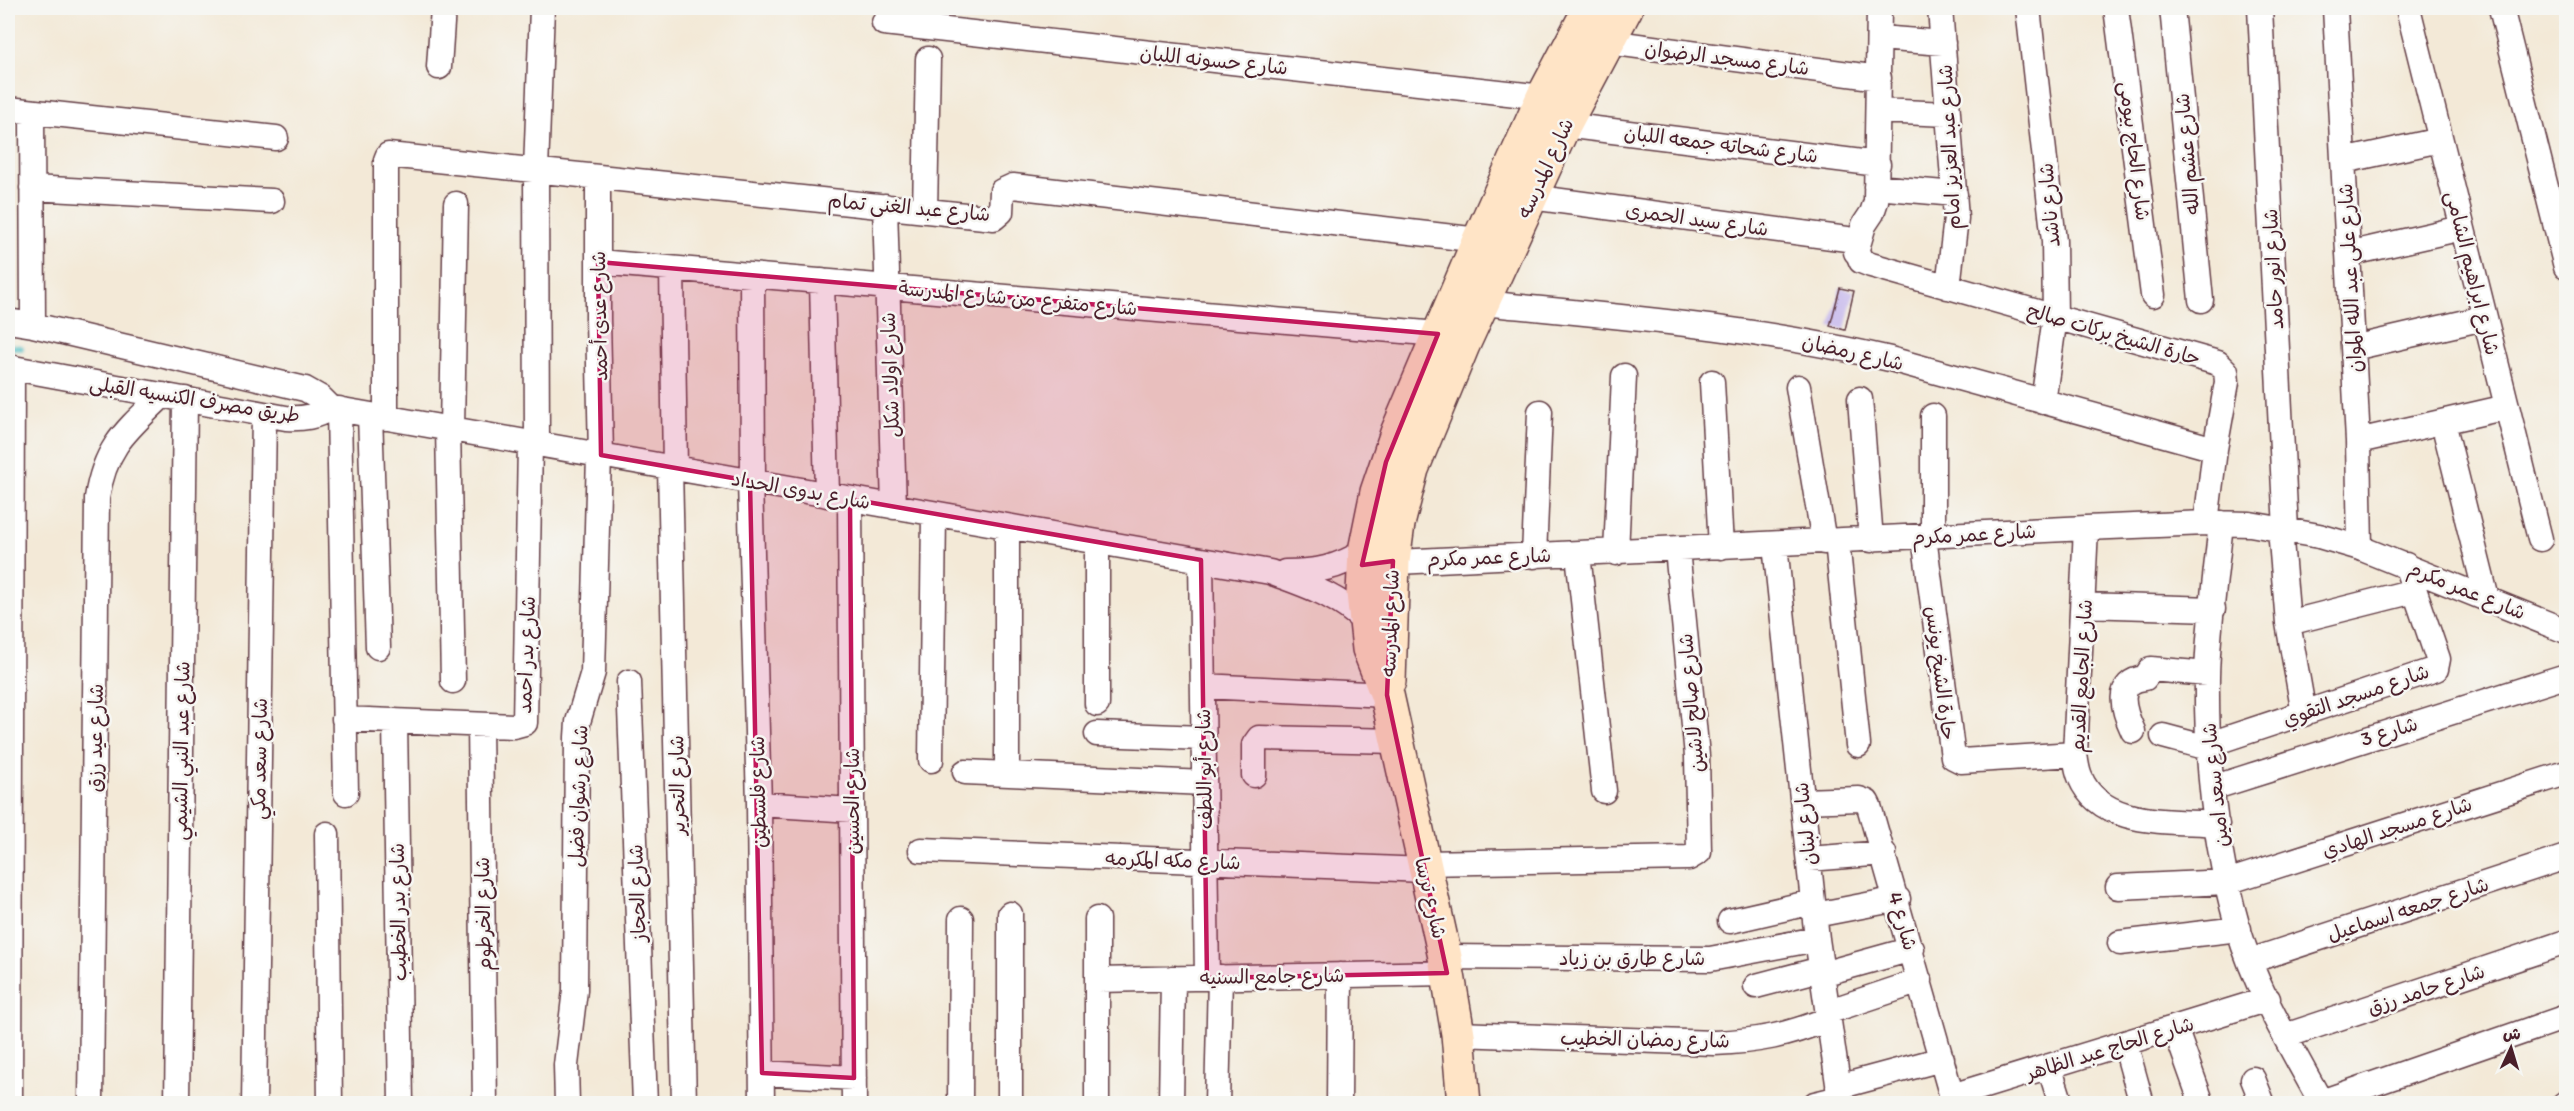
<svg xmlns="http://www.w3.org/2000/svg" width="2574" height="1111" viewBox="0 0 2574 1111" font-family="Itim,'Playpen Sans Arabic',sans-serif">
	<style>
		.lines { fill: none; stroke-linecap: round; stroke-linejoin: round }
		.stream { stroke: #4ebdc3; stroke-width: 6 }
		.building { fill: #c5b6ec }
		.minor-casing { stroke: #633d45; stroke-width: 27 }
		.secondary-casing { stroke: #633d45; stroke-width: 36 }
		.minor { stroke: #fff; stroke-width: 24 }
		.secondary { stroke: #ffe4c6; stroke-width: 33 }
		.marked { fill: #c2185b; fill-opacity: 0.2; stroke: #c2185b; stroke-width: 4.5; stroke-linejoin: round }
		.labels { text-anchor: middle; dominant-baseline: central; stroke-width: 5; stroke-linejoin: round; paint-order: stroke }
		.street-label { font-size: 20px; fill: #4a1f2b; stroke: #f6f6f2 }
	</style>
	<rect width="100%" height="100%" fill="#f6f6f2"/>
	<filter id="ink" filterUnits="userSpaceOnUse"><feTurbulence type="fractalNoise" baseFrequency=".0167" numOctaves="2"/><feDisplacementMap in="SourceGraphic" scale="12" xChannelSelector="R" yChannelSelector="G"/><feConvolveMatrix kernelMatrix="1 2 1 2 8 2 1 2 1" color-interpolation-filters="sRGB"/></filter>
	<filter id="wash" filterUnits="userSpaceOnUse"><feTurbulence type="fractalNoise" baseFrequency=".008" numOctaves="4" result="noise"/><feDisplacementMap in="SourceGraphic" scale="24" xChannelSelector="R" yChannelSelector="G"/><feGaussianBlur stdDeviation="1.35" result="paint"/><feColorMatrix in="noise" values="0 0 0 0 0 0 0 0 0 0 0 0 0 0 0 0 0 1.4 0 .05"/><feComposite in="paint" operator="in"/></filter>
	<g filter="url(#wash)">
		<rect width="100%" height="100%" fill="#f3e9d7"/>
		<g class="lines">
			<path class="stream" d="M 8,346 L 21,348"/>
		</g>
		<g id="blocks">
			<path class="building" d="M 1840,288 L 1854,291 L 1845,330 L 1830,326 Z"/>
		</g>
	</g>
	<g filter="url(#ink)">
		<use href="#blocks" fill-opacity="0" stroke="#633d45" stroke-width="1.5"/>
		<g class="lines">
			<defs>
				<path id="minor" d="M 1940,8 L 1956,218 L 1948,287
					M 2028,8 L 2054,241 L 2055,317 L 2043,402
					M 2116,8 L 2153,295
					M 2172,8 L 2201,300
					M 2260,8 L 2286,530
					M 2335,8 L 2358,441 L 2360,548
					M 2408,8 L 2540,539
					M 2501,8 L 2566,267
					M 884,23 L 1543,97
					M 1879,38 L 1943,43
					M 1593,40 L 1879,78
					M 439,67 L 443,8
					M 8,109 L 276,138
					M 1878,111 L 1948,114
					M 32,112 L 33,325
					M 1564,125 L 1878,164
					M 2343,161 L 2440,140
					M 598,177 L 598,319 L 601,455
					M 1876,187 L 1955,194
					M 32,188 L 272,201
					M 1531,197 L 1847,239 L 1854,244 L 1861,261 L 1871,265 L 2218,363 L 2226,371 L 2227,382 L 2215,449 L 2206,523
					M 885,206 L 894,507
					M 925,211 L 928,59
					M 1856,252 L 1864,225 L 1872,213 L 1876,201 L 1879,8
					M 2348,254 L 2462,228
					M 598,262 L 1438,334
					M 672,269 L 675,468
					M 752,276 L 753,482
					M 822,281 L 827,495
					M 1482,303 C 1620,317 1755,327 1890,359 L 2215,449
					M 8,321 L 33,325 L 305,389 L 321,398 L 331,408
					M 2353,348 L 2484,318
					M 8,367 L 286,418 C 304,419 315,417 331,408
					M 1712,382 L 1721,547
					M 1798,387 L 1824,542
					M 1860,399 L 1871,540
					M 331,408 L 1270,572 C 1307,586 1336,594 1365,622
					M 339,409 L 346,793
					M 370,415 L 378,647
					M 386,418 L 386,160 L 388,155 L 994,218 L 1001,212 L 1002,191 L 1013,186 L 1479,240
					M 2443,422 L 2487,599
					M 448,428 L 453,681
					M 452,429 L 456,204
					M 2358,441 L 2507,407
					M 537,444 L 536,170 L 542,8
					M 670,467 L 684,1104
					M 750,481 L 759,804 L 762,1104
					M 850,499 L 854,1104
					M 2221,523 C 2216,574 2208,626 2207,677 C 2206,761 2215,847 2238,928 C 2256,990 2291,1047 2322,1104
					M 1007,526 L 1007,774
					M 2086,528 L 2075,754 C 2076,761 2077,770 2080,777 C 2101,828 2171,820 2217,824
					M 2280,529 L 2288,623 L 2304,714
					M 1933,536 L 1933,416
					M 1924,537 L 1953,757 L 1961,761 L 2075,754
					M 1837,541 L 1858,745
					M 1097,542 L 1097,704
					M 1775,545 L 1817,939 L 1841,1104
					M 1616,553 L 1624,376
					M 1578,554 L 1604,791
					M 1534,556 L 1540,412
					M 1201,560 L 1207,978
					M 1377,563 L 2086,528 L 2206,523 L 2250,524 L 2319,536 L 2360,548 L 2566,631
					M 1285,572 C 1316,572 1338,568 1365,551
					M 2084,605 L 2213,609
					M 2288,623 L 2414,591
					M 629,682 L 645,1104
					M 1203,686 L 1387,695
					M 344,719 L 514,726 L 525,723 L 530,443
					M 395,721 L 401,1104
					M 480,725 L 485,1104
					M 2133,731 C 2123,710 2114,681 2145,678 L 2151,669 L 2207,674
					M 1097,734 L 1203,738
					M 2163,736 L 2208,748
					M 2207,745 L 2436,669 L 2438,659 L 2406,565
					M 931,760 L 934,514
					M 965,772 L 1204,783
					M 1254,775 L 1254,745 L 1259,738 L 1397,741
					M 2212,788 L 2566,676
					M 1803,801 L 1859,799 L 1867,802 L 1869,806 L 1954,1104
					M 759,804 L 852,810
					M 327,834 L 330,1104
					M 921,850 L 1425,870
					M 1809,859 L 1884,853
					M 1423,863 L 1689,858 L 1699,852 L 1697,756 L 1677,549
					M 2118,887 L 2227,882 L 2566,773
					M 1815,915 L 1898,899
					M 1730,921 L 1813,902
					M 2120,943 L 2239,929
					M 1445,957 L 1710,959 L 1817,939
					M 2250,961 L 2566,857
					M 1822,974 L 1912,949
					M 1097,980 L 1447,973
					M 1756,986 L 1821,969
					M 1827,1012 L 1920,981
					M 2175,1028 L 2202,1104
					M 1458,1034 L 1714,1043 C 1759,1041 1786,1036 1828,1019
					M 2285,1036 L 2566,942
					M 2125,1043 L 2142,1104
					M 2049,1066 L 2061,1104
					M 762,1073 L 854,1078
					M 2253,1079 L 2263,1104
					M 1838,1087 L 1942,1059
					M 1952,1096 L 2268,999
					M 2321,1102 L 2566,1017
					M 10,1104 L 12,367
					M 91,1104 L 97,498 C 105,446 127,430 163,395
					M 177,1104 L 185,399
					M 254,1104 L 264,414
					M 567,1104 L 566,1065 L 575,990 L 577,737 L 578,722 L 593,672 L 599,455
					M 960,1104 L 961,919
					M 1010,1104 L 1010,914
					M 1097,1104 L 1097,919
					M 1171,1104 L 1173,978
					M 1217,1104 L 1220,977
					M 1339,1104 L 1340,975
					M 1815,1104 L 1840,1098
					M 2564,1104 L 2566,1103"/>
				<path id="secondary" d="M 1389,681 L 1393,561 L 1398,524 L 1412,469 L 1463,345 L 1564,125 L 1626,8
					M 1464,1104 L 1458,1034 L 1445,957 L 1387,695 L 1369,649 L 1363,593 L 1365,551 L 1377,492 L 1397,433 L 1479,240 L 1543,97 L 1590,8"/>
			</defs>
			<use href="#minor" class="minor-casing"/>
			<use href="#secondary" class="secondary-casing"/>
			<use href="#minor" class="minor"/>
			<use href="#secondary" class="secondary"/>
		</g>
	</g>
	<path class="marked" d="M 598,262 L 1438,334 L 1386,462 L 1362,565 L 1393,561 L 1387,695 L 1447,973 L 1207,978 L 1201,560 L 850,499 L 854,1078 L 762,1073 L 750,481 L 601,455 Z"/>
	<g class="labels">
		<g class="street-label">
			<text transform="translate(1727 58) rotate(7)">شارع مسجد الرضوان</text>
			<text transform="translate(1214 60) rotate(6)">شارع حسونه اللبان</text>
			<text transform="translate(1721 144) rotate(7)">شارع شحاته جمعه اللبان</text>
			<text transform="translate(1949 147) rotate(-93)">شارع عبد العزيز امام</text>
			<text transform="translate(2135 151) rotate(83)">شارع الحاج بيومى</text>
			<text transform="translate(2187 154) rotate(-95)">شارع عشم الله</text>
			<text transform="translate(1545 168) rotate(-65)">شارع المدرسه</text>
			<text transform="translate(2049 205) rotate(-95)">شارع ناشد</text>
			<text transform="translate(909 207) rotate(5)">شارع عبد الغنى تمام</text>
			<text transform="translate(1697 219) rotate(8)">شارع سيد الحمرى</text>
			<text transform="translate(2273 269) rotate(-93)">شارع انور حامد</text>
			<text transform="translate(2473 273) rotate(76)">شارع ابراهيم الشامى</text>
			<text transform="translate(2350 278) rotate(-93)">شارع على عبد الله الموان</text>
			<text transform="translate(1018 298) rotate(5)">شارع متفرع من شارع المدرسة</text>
			<text transform="translate(599 316) rotate(-91)">شارع عدى أحمد</text>
			<text transform="translate(2114 334) rotate(16)">حارة الشيخ بركات صالح</text>
			<text transform="translate(1853 352) rotate(13)">شارع رمضان</text>
			<text transform="translate(890 375) rotate(-92)">شارع اولاد شكل</text>
			<text transform="translate(195 399) rotate(9)">طريق مصرف الكنسيه القبلى</text>
			<text transform="translate(801 490) rotate(10)">شارع بدوى الحداد</text>
			<text transform="translate(1974 534) rotate(-3)">شارع عمر مكرم</text>
			<text transform="translate(1489 557) rotate(-2)">شارع عمر مكرم</text>
			<text transform="translate(2467 590) rotate(22)">شارع عمر مكرم</text>
			<text transform="translate(1390 623) rotate(-88)">شارع المدرسه</text>
			<text transform="translate(526 655) rotate(-88)">شارع بدر احمد</text>
			<text transform="translate(1941 673) rotate(83)">حارة الشيخ يونس</text>
			<text transform="translate(2081 676) rotate(-87)">شارع الجامع القديم</text>
			<text transform="translate(2356 695) rotate(-19)">شارع مسجد التقوي</text>
			<text transform="translate(1691 703) rotate(-95)">شارع صالح لاشين</text>
			<text transform="translate(2389 731) rotate(-17)">شارع 3</text>
			<text transform="translate(95 738) rotate(-89)">شارع عيد رزق</text>
			<text transform="translate(181 751) rotate(-89)">شارع عبد النبي الشيمي</text>
			<text transform="translate(259 759) rotate(-89)">شارع سعد مكي</text>
			<text transform="translate(1204 769) rotate(-91)">شارع أبو اللطف</text>
			<text transform="translate(677 785) rotate(-91)">شارع التحرير</text>
			<text transform="translate(2215 785) rotate(-96)">شارع سعد امين</text>
			<text transform="translate(758 792) rotate(-91)">شارع فلسطين</text>
			<text transform="translate(578 796) rotate(-88)">شارع رشوان فضل</text>
			<text transform="translate(852 801) rotate(-90)">شارع الحسين</text>
			<text transform="translate(1805 824) rotate(-96)">شارع لبنان</text>
			<text transform="translate(2397 827) rotate(-18)">شارع مسجد الهادي</text>
			<text transform="translate(1173 860) rotate(2)">شارع مكه المكرمه</text>
			<text transform="translate(637 893) rotate(-92)">شارع الحجاز</text>
			<text transform="translate(1431 898) rotate(77)">شارع ترسا</text>
			<text transform="translate(2408 909) rotate(-18)">شارع جمعه اسماعيل</text>
			<text transform="translate(398 912) rotate(-91)">شارع بدر الخطيب</text>
			<text transform="translate(483 914) rotate(-91)">شارع الخرطوم</text>
			<text transform="translate(1903 921) rotate(74)">شارع 4</text>
			<text x="1632" y="958">شارع طارق بن زياد</text>
			<text transform="translate(1272 976) rotate(-1)">شارع جامع السنيه</text>
			<text transform="translate(2426 989) rotate(-18)">شارع حامد رزق</text>
			<text transform="translate(1645 1039) rotate(1)">شارع رمضان الخطيب</text>
			<text transform="translate(2110 1048) rotate(-17)">شارع الحاج عبد الظاهر</text>
		</g>
	</g>
	<rect width="2574" height="1111" fill="none" stroke="#f6f6f2" stroke-width="30"/>
	<g transform="translate(2511 1048) rotate(4)" stroke="#f6f6f2" stroke-width="4.5" paint-order="stroke">
	<path d="M0-4.5L10 22L0 15L-10 22Z" fill="#4a1f2b"/>
	<text y="-9" font-size="16" font-weight="bold" text-anchor="middle" fill="#4a1f2b">ش</text>
	</g>
</svg>
